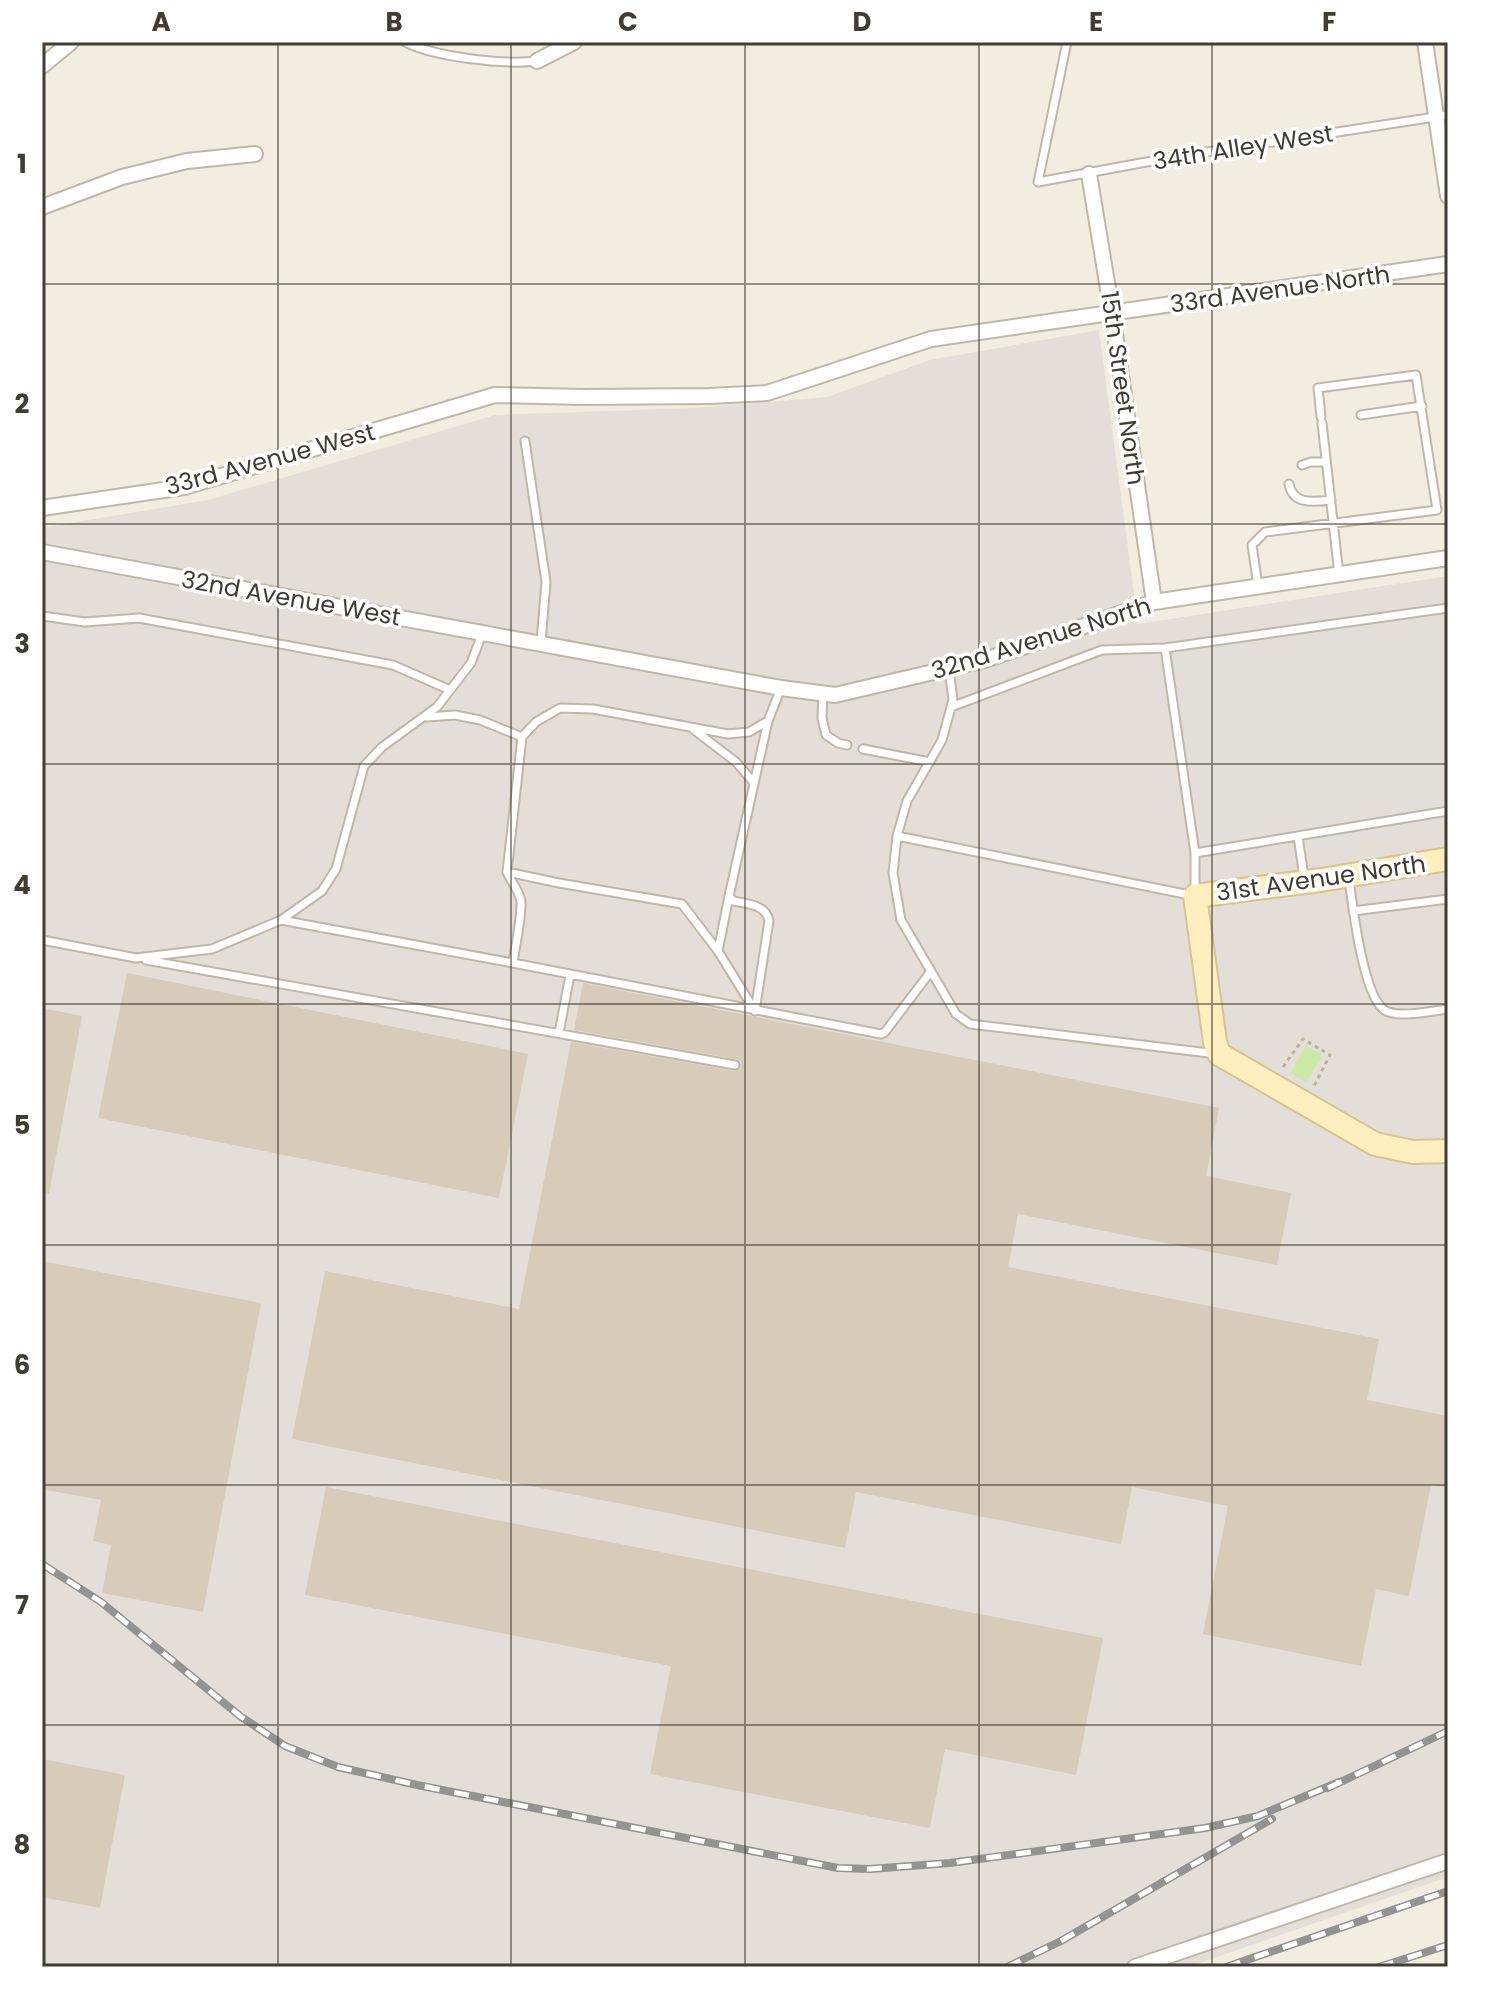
<svg xmlns="http://www.w3.org/2000/svg" width="1490" height="2009" viewBox="0 0 1490 2009" font-family="Poppins,sans-serif">
	<style>
		.industrial { fill: #e3ded7 }
		.green { fill: #cceaa7 }
		.parking { fill: #e2dfdb }
		.building { fill: #d7cbb9 }
		.lines { fill: none; stroke-linecap: round; stroke-linejoin: round }
		.lane-casing { stroke: #c0b7a7; stroke-width: 11 }
		.street-casing { stroke: #c0b7a7; stroke-width: 18 }
		.secondary-casing { stroke: #d8c490; stroke-width: 26 }
		.path { stroke: #c0b094; stroke-width: 3; stroke-dasharray: 4 4; stroke-linecap: butt }
		.lane { stroke: #fff; stroke-width: 7 }
		.street { stroke: #fff; stroke-width: 14 }
		.secondary { stroke: #ffeebe; stroke-width: 22 }
		.rail-casing { stroke: #939393; stroke-width: 8 }
		.rail { stroke: #fff; stroke-width: 5; stroke-dasharray: 15; stroke-linecap: butt }
		.grid { fill: none; stroke: #433c32; stroke-width: 2; stroke-opacity: 0.55 }
		.labels { text-anchor: middle; dominant-baseline: central; stroke-width: 7; stroke-linejoin: round; paint-order: stroke }
		.street-label { font-size: 24px; fill: #433c32; stroke: #fff }
		.neatline { fill: none; stroke: #433c32; stroke-width: 3 }
		.grid-label { font-size: 26px; text-anchor: middle; font-weight: bold; fill: #433c32 }
	</style>
	<rect width="100%" height="100%" fill="#f2ede1"/>
	<path class="industrial" d="M 1099,330 L 1138,624 L 1448,576 L 1448,1877 L 1188,1967 L 42,1967 L 42,528 L 208,500 L 495,415 L 694,408 L 827,397 L 930,360 Z"/>
	<path class="green" d="M 1306,1046 L 1323,1055 L 1306,1082 L 1290,1073 Z"/>
	<path class="parking" d="M 1448,601 L 1448,830 L 1411,836 L 1206,857 L 1168,636 Z"/>
	<path class="building" d="M 127,973 L 528,1054 L 499,1198 L 98,1118 Z
		M 583,983 L 1219,1108 L 1206,1176 L 1291,1193 L 1277,1265 L 1018,1214 L 1008,1267 L 1379,1339 L 1367,1400 L 1448,1416 L 1448,1488 L 1431,1485 L 1409,1596 L 1376,1589 L 1361,1666 L 1203,1634 L 1228,1506 L 1132,1487 L 1121,1544 L 856,1492 L 845,1548 L 292,1439 L 325,1271 L 519,1309 L 571,1042 L 734,1071 L 740,1069 L 741,1062 L 736,1059 L 574,1030 Z
		M 42,1008 L 82,1016 L 49,1194 L 42,1193 Z
		M 42,1261 L 261,1303 L 203,1612 L 102,1593 L 111,1545 L 93,1541 L 101,1500 L 42,1489 Z
		M 326,1487 L 1103,1638 L 1076,1775 L 945,1749 L 930,1828 L 650,1774 L 671,1666 L 305,1595 Z
		M 42,1759 L 125,1775 L 100,1908 L 42,1897 Z"/>
	<g class="lines">
		<defs>
			<path id="lane" d="M 405,42 C 435,57 503,65 537,61
				M 1067,42 L 1038,182 L 1168,158 L 1448,115
				M 1361,415 L 1422,406
				M 1322,423 L 1339,575
				M 525,441 L 546,582 L 541,642
				M 1302,465 L 1311,462 L 1326,462
				M 1289,484 C 1293,505 1313,502 1331,500
				M 1258,586 L 1252,545 L 1265,532 L 1437,510 L 1416,375 L 1318,388 L 1321,417
				M 42,616 L 85,622 L 139,618 L 393,665 L 450,690
				M 1165,648 L 1448,608
				M 949,669 L 953,700 L 942,740 L 907,801 L 897,836 L 893,873 L 901,920 L 956,1014 L 970,1024 L 1217,1054
				M 823,693 L 822,718 L 826,735 L 838,743 L 847,745
				M 427,717 L 455,715 L 480,720 L 522,737
				M 768,721 L 749,732 L 728,734 L 593,709 L 560,708 L 536,722 L 522,737 L 507,872 C 511,882 520,891 521,902 C 522,916 515,948 513,963 L 881,1034 L 885,1032 L 931,971
				M 693,729 L 736,762 L 754,783
				M 863,749 L 930,762
				M 897,836 L 1195,896 L 1195,853 L 1165,648 L 1102,650 L 951,707
				M 1298,836 L 1304,877
				M 1195,853 L 1448,811
				M 507,872 L 559,883 L 682,904 L 718,951 L 755,1011
				M 1349,880 C 1353,906 1363,999 1386,1011 C 1400,1018 1432,1011 1448,1009
				M 1353,911 L 1448,899
				M 281,920 L 513,963
				M 42,940 L 136,958 L 212,949 L 281,920 L 322,891 L 336,869 L 364,766 L 382,747 L 437,707 L 471,663 L 482,634
				M 718,951 L 729,896
				M 146,960 L 735,1065
				M 755,1011 L 769,921 C 766,904 747,904 733,901 L 729,896 L 768,721 L 781,688
				M 559,1033 L 570,975"/>
			<path id="street" d="M 1425,42 L 1448,196
				M 537,61 L 574,42
				M 42,66 L 71,42
				M 1089,174 L 1112,313 L 1154,602
				M 42,207 L 122,177 L 187,161 L 255,154
				M 42,508 L 184,487 L 495,395 L 583,397 L 709,396 L 767,393 L 931,339 L 1448,264
				M 42,552 L 781,688 L 835,695 L 985,660 L 1154,602 L 1448,558
				M 1135,1967 L 1448,1861"/>
			<path id="secondary" d="M 1448,859 L 1321,880 L 1195,896 L 1215,1042 L 1219,1054 L 1375,1144 L 1413,1152 L 1448,1151"/>
		</defs>
		<use href="#lane" class="lane-casing"/>
		<use href="#street" class="street-casing"/>
		<use href="#secondary" class="secondary-casing"/>
		<path class="path" d="M 1283,1067 L 1303,1039 L 1330,1055 L 1314,1086"/>
		<use href="#lane" class="lane"/>
		<use href="#street" class="street"/>
		<use href="#secondary" class="secondary"/>
		<defs>
			<path id="rail" d="M 42,1564 L 101,1602 L 240,1716 L 285,1746 L 338,1767 L 417,1785 L 838,1868 L 870,1869 L 950,1863 L 1205,1828 L 1258,1816 L 1339,1782
				M 1328,1788 L 1448,1731
				M 1007,1967 L 1061,1941 L 1272,1819
				M 1226,1967 L 1448,1891
				M 1379,1967 L 1448,1945"/>
		</defs>
		<use href="#rail" class="rail-casing"/>
		<use href="#rail" class="rail"/>
	</g>
	<path class="grid" d="M 278,42 L 278,1967M 511,42 L 511,1967M 745,42 L 745,1967M 979,42 L 979,1967M 1212,42 L 1212,1967M 42,284 L 1448,284M 42,524 L 1448,524M 42,764 L 1448,764M 42,1004 L 1448,1004M 42,1245 L 1448,1245M 42,1485 L 1448,1485M 42,1725 L 1448,1725"/>
	<g class="labels">
		<g class="street-label">
			<text transform="translate(1243 147) rotate(-9)">34th Alley West</text>
			<text transform="translate(1280 289) rotate(-8)">33rd Avenue North</text>
			<text transform="translate(1123 388) rotate(82)">15th Street North</text>
			<text transform="translate(270 459) rotate(-15)">33rd Avenue West</text>
			<text transform="translate(291 598) rotate(10)">32nd Avenue West</text>
			<text transform="translate(1041 638) rotate(-17)">32nd Avenue North</text>
			<text transform="translate(1321 878) rotate(-8)">31st Avenue North</text>
		</g>
	</g>
	<rect width="1490" height="2009" fill="none" stroke="#ffffff" stroke-width="88"/>
	<rect x="44" y="44" width="1402" height="1921" class="neatline"/>
	<g class="grid-label">
		<text x="161" y="31">A</text>
		<text x="394" y="31">B</text>
		<text x="628" y="31">C</text>
		<text x="862" y="31">D</text>
		<text x="1096" y="31">E</text>
		<text x="1329" y="31">F</text>
		<text x="22" y="173">1</text>
		<text x="22" y="413">2</text>
		<text x="22" y="653">3</text>
		<text x="22" y="894">4</text>
		<text x="22" y="1134">5</text>
		<text x="22" y="1374">6</text>
		<text x="22" y="1614">7</text>
		<text x="22" y="1854">8</text>
	</g>
</svg>
